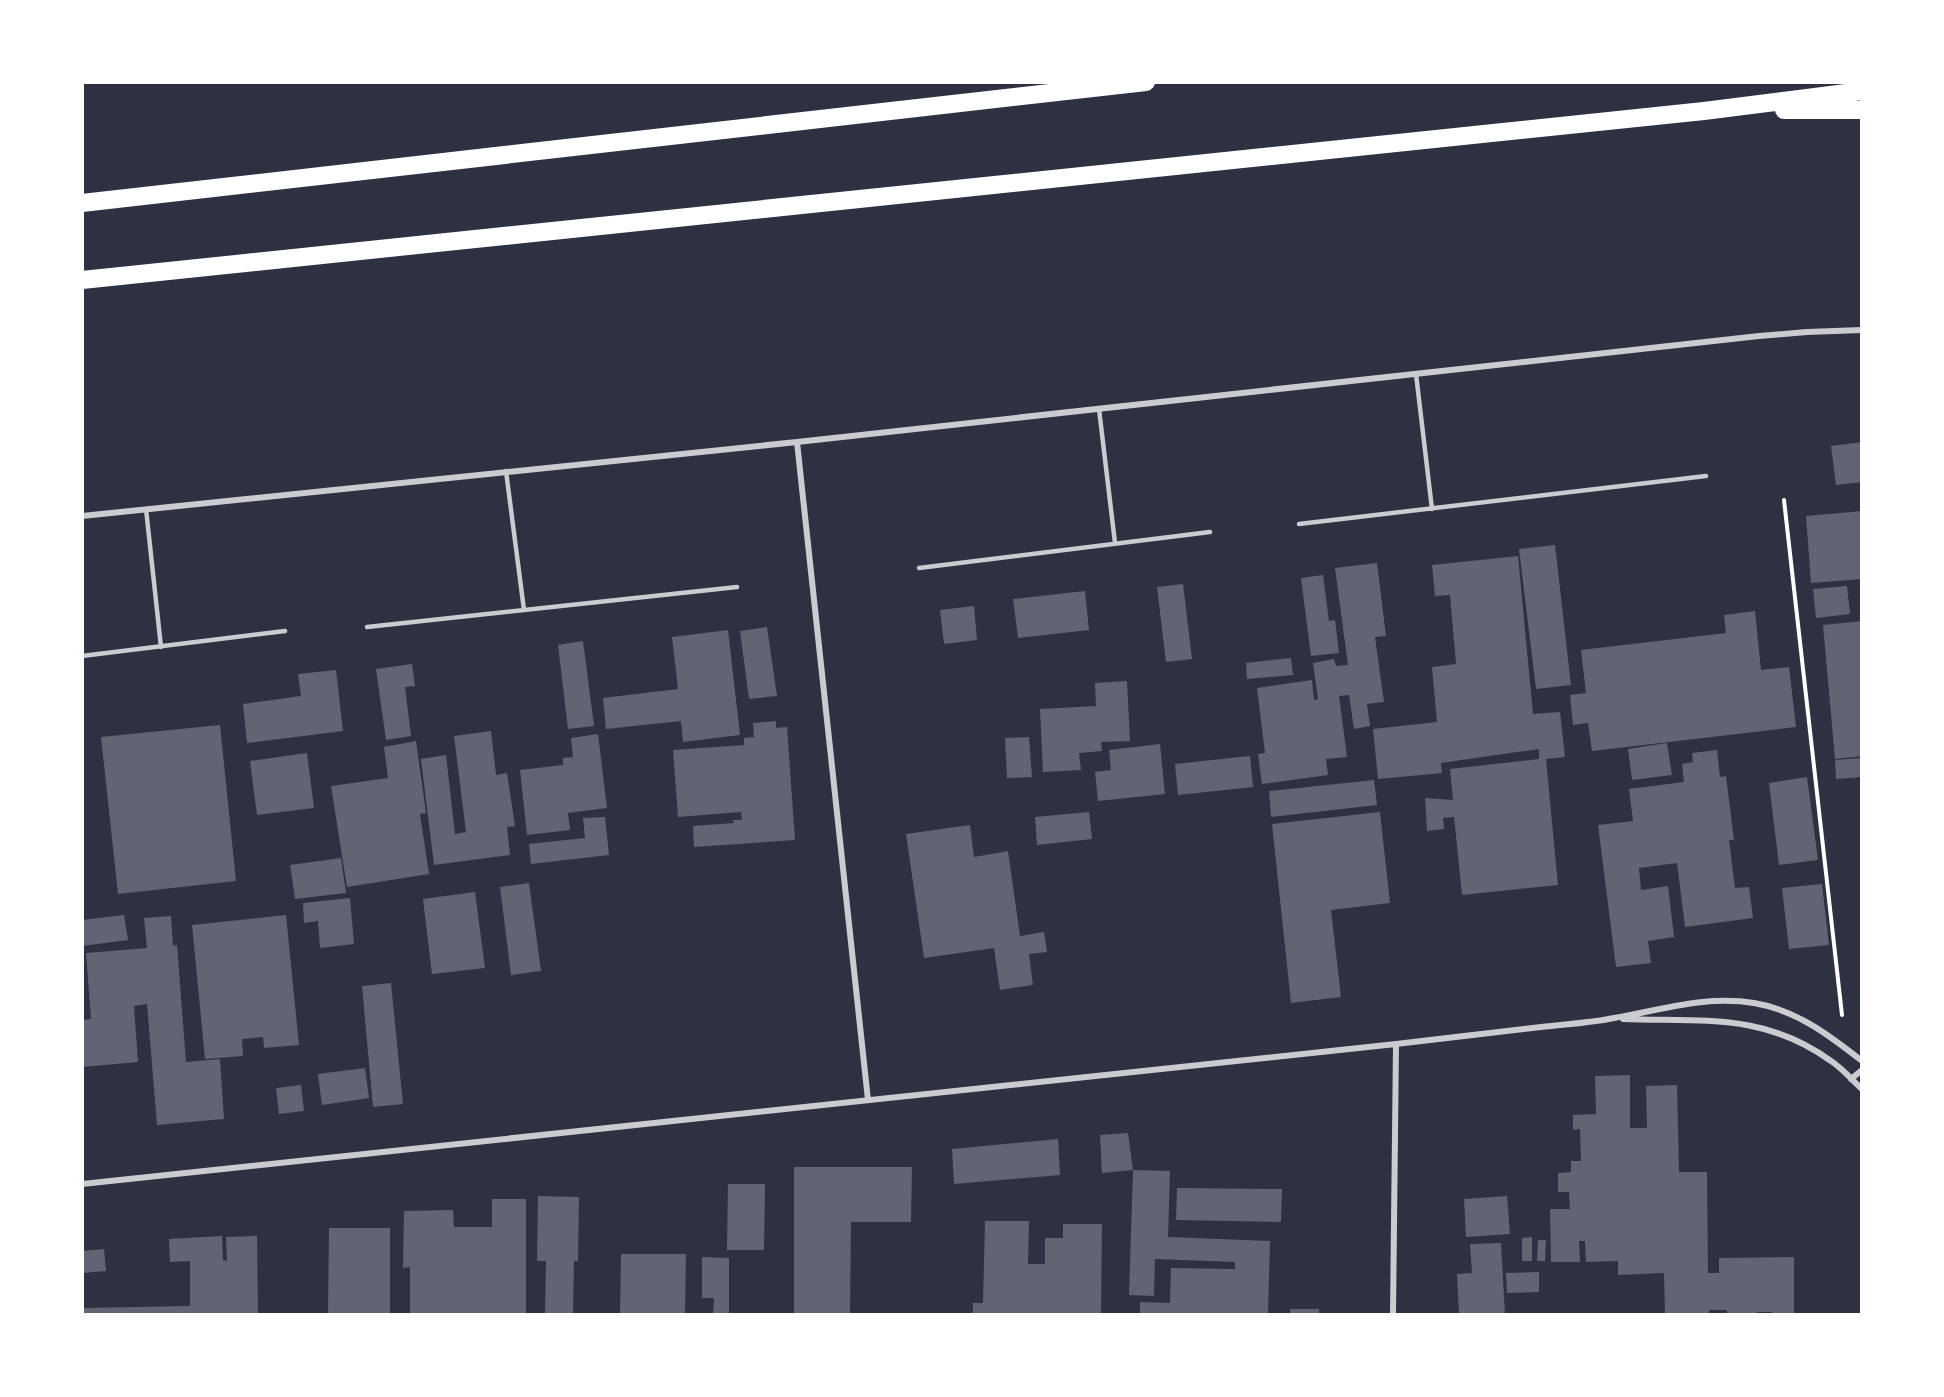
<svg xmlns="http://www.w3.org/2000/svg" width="1944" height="1397" viewBox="0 0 1944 1397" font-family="Lato,sans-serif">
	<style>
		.building { fill: #626471 }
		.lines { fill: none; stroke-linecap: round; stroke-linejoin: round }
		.path { stroke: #fff; stroke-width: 4 }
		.service { stroke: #caccd0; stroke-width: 4.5 }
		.minor { stroke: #caccd0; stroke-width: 6 }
		.motorway { stroke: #fff; stroke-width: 18 }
	</style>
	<rect width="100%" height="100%" fill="#2d3142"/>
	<path class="building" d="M 1862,442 L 1862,482 L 1836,485 L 1831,446 Z
		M 1862,511 L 1862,579 L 1811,583 L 1806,516 Z
		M 1555,545 L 1571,685 L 1536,689 L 1519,549 Z
		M 1518,556 L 1533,714 L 1560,712 L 1565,757 L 1546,759 L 1558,885 L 1462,895 L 1454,817 L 1443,818 L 1444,829 L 1427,831 L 1425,798 L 1453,800 L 1450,769 L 1539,759 L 1539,749 L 1441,763 L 1442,773 L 1378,779 L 1373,729 L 1437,722 L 1432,667 L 1456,664 L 1450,595 L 1435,596 L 1432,565 Z
		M 1377,563 L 1386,636 L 1375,637 L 1384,702 L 1367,704 L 1370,726 L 1354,729 L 1349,695 L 1339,696 L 1347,757 L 1326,759 L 1328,775 L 1262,784 L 1258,754 L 1265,753 L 1257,688 L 1312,680 L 1314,700 L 1318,699 L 1313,663 L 1334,659 L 1336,666 L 1348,665 L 1335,568 Z
		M 1323,575 L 1329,621 L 1335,620 L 1339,653 L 1311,656 L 1301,578 Z
		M 1183,584 L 1192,659 L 1166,662 L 1157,587 Z
		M 1847,586 L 1850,614 L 1816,618 L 1813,589 Z
		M 1085,591 L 1089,630 L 1018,638 L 1013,599 Z
		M 974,606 L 977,640 L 944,644 L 940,610 Z
		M 1755,611 L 1761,670 L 1789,667 L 1796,727 L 1592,751 L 1588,723 L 1573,725 L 1570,695 L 1586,693 L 1581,650 L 1726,633 L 1724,615 Z
		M 1862,621 L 1862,756 L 1835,759 L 1823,625 Z
		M 767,627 L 777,696 L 749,699 L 740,631 Z
		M 728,630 L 740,735 L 683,742 L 681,721 L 606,729 L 603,698 L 678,689 L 672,637 Z
		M 583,641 L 594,726 L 568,729 L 558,645 Z
		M 1291,658 L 1293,675 L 1247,679 L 1246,663 Z
		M 412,664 L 415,686 L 405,687 L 411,736 L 386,740 L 376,669 Z
		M 336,670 L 343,731 L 247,743 L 243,704 L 301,696 L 298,674 Z
		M 1127,681 L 1130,741 L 1101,742 L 1102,751 L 1079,753 L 1081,770 L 1043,772 L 1040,709 L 1096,706 L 1095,683 Z
		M 776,721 L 776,728 L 787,727 L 795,840 L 694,847 L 693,826 L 734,823 L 733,820 L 742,820 L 741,812 L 678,817 L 673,750 L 744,745 L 744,738 L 754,737 L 753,723 Z
		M 220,725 L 236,881 L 118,894 L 101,737 Z
		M 491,731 L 496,775 L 507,773 L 515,826 L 507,827 L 510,855 L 434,865 L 421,759 L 446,755 L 455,834 L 466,832 L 454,736 Z
		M 598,734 L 607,808 L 568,813 L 570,830 L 527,835 L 520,770 L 563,765 L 563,758 L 573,757 L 571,738 Z
		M 1029,737 L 1032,777 L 1007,778 L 1005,738 Z
		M 416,741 L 426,813 L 420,814 L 429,874 L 347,887 L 331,786 L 388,778 L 384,747 Z
		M 1667,743 L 1672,775 L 1632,780 L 1628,749 Z
		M 1160,744 L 1165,794 L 1098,801 L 1095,772 L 1111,770 L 1109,750 Z
		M 1717,750 L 1720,777 L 1726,776 L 1734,840 L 1729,840 L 1735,888 L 1749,887 L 1753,918 L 1685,927 L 1677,863 L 1639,868 L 1641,890 L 1668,886 L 1674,937 L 1648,941 L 1651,963 L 1616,967 L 1598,825 L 1633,821 L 1629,789 L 1684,782 L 1682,764 L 1693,762 L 1692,753 Z
		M 307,753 L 314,808 L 257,815 L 250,761 Z
		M 1250,756 L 1253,787 L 1178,795 L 1175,764 Z
		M 1862,758 L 1862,777 L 1836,779 L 1835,760 Z
		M 1807,777 L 1818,860 L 1779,865 L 1769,783 Z
		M 1374,780 L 1377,805 L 1271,817 L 1269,791 Z
		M 1089,812 L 1092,839 L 1037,845 L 1035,817 Z
		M 1380,812 L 1390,903 L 1331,910 L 1341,997 L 1291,1003 L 1272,824 Z
		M 605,817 L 609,855 L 531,864 L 529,844 L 585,838 L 583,818 Z
		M 970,825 L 974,857 L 1008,851 L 1020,936 L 1044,932 L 1047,952 L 1029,954 L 1033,985 L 1000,990 L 994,948 L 924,958 L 906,834 Z
		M 341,858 L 346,893 L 295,899 L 290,865 Z
		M 529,883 L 541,971 L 511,975 L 500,887 Z
		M 1822,884 L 1829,945 L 1789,949 L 1782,888 Z
		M 475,892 L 485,968 L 432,974 L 423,899 Z
		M 350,898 L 354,944 L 320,948 L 318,921 L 304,923 L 303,903 Z
		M 124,915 L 128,940 L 82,946 L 82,920 Z
		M 286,915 L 299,1045 L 264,1048 L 263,1037 L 242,1039 L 243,1056 L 205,1059 L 192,925 Z
		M 171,916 L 173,946 L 177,945 L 186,1062 L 220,1059 L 224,1119 L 157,1125 L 147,1004 L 134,1006 L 138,1062 L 82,1067 L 82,1020 L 91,1019 L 86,953 L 147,948 L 144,918 Z
		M 391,983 L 403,1104 L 373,1107 L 362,986 Z
		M 365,1068 L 369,1098 L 322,1105 L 318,1074 Z
		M 1630,1075 L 1630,1128 L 1647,1128 L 1646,1086 L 1677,1085 L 1679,1172 L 1707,1172 L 1708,1273 L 1719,1273 L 1719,1258 L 1794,1257 L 1794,1314 L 1772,1314 L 1772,1312 L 1757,1312 L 1757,1314 L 1727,1314 L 1727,1310 L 1709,1310 L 1709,1314 L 1665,1314 L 1664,1273 L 1618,1275 L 1618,1261 L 1586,1262 L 1585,1241 L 1579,1241 L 1580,1262 L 1551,1262 L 1550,1209 L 1570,1209 L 1569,1192 L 1558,1192 L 1558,1173 L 1571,1172 L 1571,1161 L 1581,1161 L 1580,1129 L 1573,1130 L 1573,1115 L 1596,1114 L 1595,1076 Z
		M 301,1085 L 304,1111 L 279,1114 L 276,1088 Z
		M 1128,1133 L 1133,1170 L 1102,1173 L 1100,1135 Z
		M 1058,1139 L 1060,1175 L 954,1184 L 952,1149 Z
		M 794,1167 L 912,1167 L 911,1222 L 851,1222 L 850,1314 L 794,1314 Z
		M 1133,1170 L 1170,1171 L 1168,1237 L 1270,1241 L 1268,1314 L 1140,1314 L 1140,1302 L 1170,1303 L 1171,1268 L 1235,1269 L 1235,1262 L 1155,1259 L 1154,1296 L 1129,1295 Z
		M 728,1184 L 765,1184 L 764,1250 L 727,1250 Z
		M 1177,1188 L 1282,1189 L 1281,1222 L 1176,1220 Z
		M 538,1196 L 579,1197 L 578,1261 L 574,1261 L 573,1314 L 545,1314 L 546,1261 L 537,1261 Z
		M 1507,1196 L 1510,1234 L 1466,1237 L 1464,1199 Z
		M 492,1199 L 526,1199 L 526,1314 L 410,1314 L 410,1267 L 403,1268 L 404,1211 L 453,1210 L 454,1227 L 492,1227 Z
		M 985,1221 L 1029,1221 L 1028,1264 L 1045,1264 L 1045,1238 L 1063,1238 L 1063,1224 L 1102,1224 L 1101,1314 L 973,1314 L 973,1303 L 983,1303 Z
		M 329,1228 L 390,1228 L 390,1314 L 328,1313 Z
		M 222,1236 L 223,1260 L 227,1261 L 226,1237 L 257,1236 L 258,1314 L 82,1314 L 82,1308 L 190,1306 L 190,1261 L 170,1262 L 169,1239 Z
		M 1532,1237 L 1532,1261 L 1522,1261 L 1522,1238 Z
		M 1538,1240 L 1546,1240 L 1545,1261 L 1537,1261 Z
		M 1501,1243 L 1505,1314 L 1459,1314 L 1457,1274 L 1472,1273 L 1470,1244 Z
		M 104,1249 L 106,1271 L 82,1273 L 82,1251 Z
		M 621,1254 L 686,1254 L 685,1314 L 620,1314 Z
		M 702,1257 L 729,1258 L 729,1314 L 713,1314 L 714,1298 L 702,1298 Z
		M 1539,1272 L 1539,1292 L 1507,1293 L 1506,1273 Z
		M 1290,1309 L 1319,1309 L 1319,1314 L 1290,1314 Z"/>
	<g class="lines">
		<path class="path" d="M 1784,500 L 1842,1015"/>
		<path class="service" d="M 1416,374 L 1432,509
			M 1099,409 L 1115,543
			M 506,471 L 524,610
			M 146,509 L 161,647
			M 1299,524 L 1706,476
			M 919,568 L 1210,532
			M 367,627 L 737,587
			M 82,656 L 285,631"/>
		<path class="minor" d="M 797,442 L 868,1100
			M 82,516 L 797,442 L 1759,336 L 1807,332 L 1862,330
			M 1623,1019 C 1702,1022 1763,1012 1831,1061 C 1842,1068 1852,1080 1862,1089
			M 1851,1079 L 1862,1070
			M 82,1184 L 1396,1044 C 1444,1038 1493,1033 1541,1027 C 1565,1024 1590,1023 1614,1018 C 1661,1010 1706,995 1754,1003 C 1796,1010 1829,1035 1862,1061
			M 1393,1314 L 1396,1044"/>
		<path class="motorway" d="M 1784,110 L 1862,110
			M 82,203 L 1146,82
			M 82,280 L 1704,111 L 1862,91"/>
	</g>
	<rect width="1944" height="1397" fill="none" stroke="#ffffff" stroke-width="168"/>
</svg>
